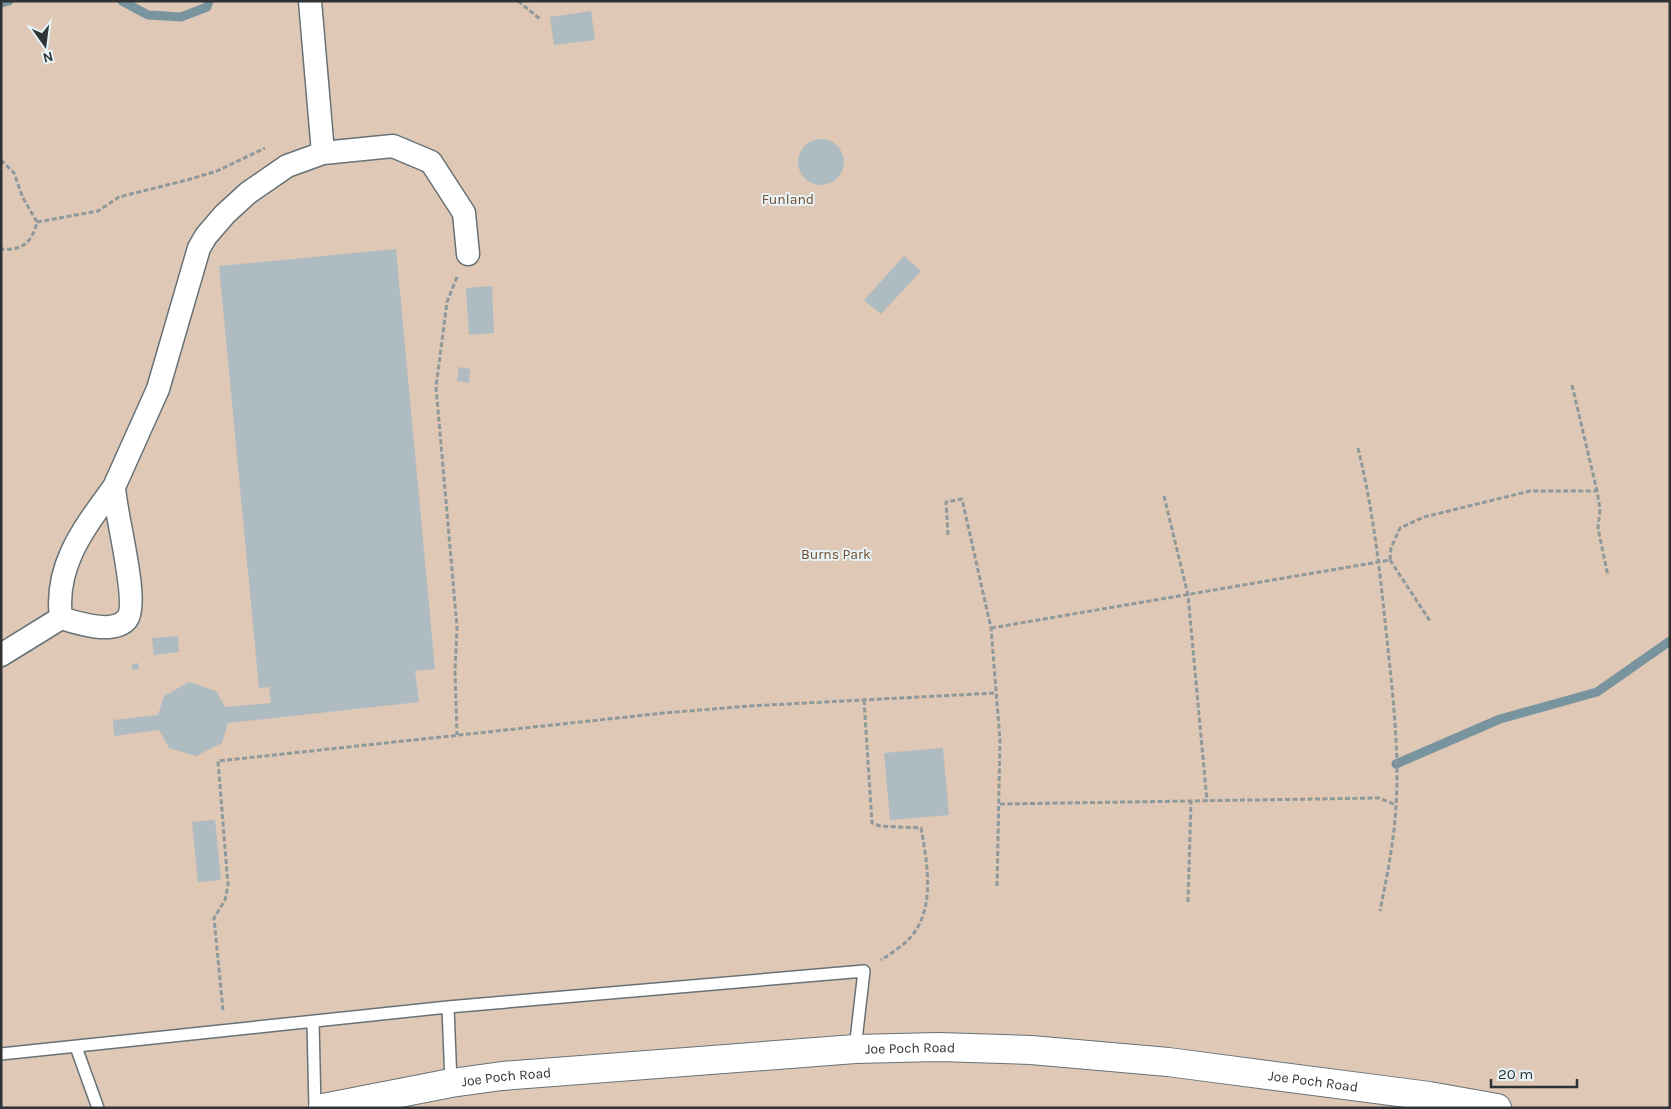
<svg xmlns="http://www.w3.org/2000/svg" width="1671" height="1109" viewBox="0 0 1671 1109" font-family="Karla,sans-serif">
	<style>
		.green { fill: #e0c8b6 }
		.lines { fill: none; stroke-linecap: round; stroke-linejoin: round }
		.stream { stroke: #78949e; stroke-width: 9 }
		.building { fill: #aebbc0 }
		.lane-casing { stroke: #667276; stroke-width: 14 }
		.street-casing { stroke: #667276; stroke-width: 25 }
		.secondary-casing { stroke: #667276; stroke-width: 30 }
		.path { stroke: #8f999c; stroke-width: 3; stroke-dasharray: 5 2.5; stroke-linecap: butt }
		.lane { stroke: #fff; stroke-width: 11 }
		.street { stroke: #fff; stroke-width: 22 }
		.secondary { stroke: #fff; stroke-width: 28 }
		.labels { text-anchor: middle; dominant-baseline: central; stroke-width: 4; stroke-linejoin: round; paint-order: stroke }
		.park-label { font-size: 14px; fill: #754b28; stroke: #e6f4f8 }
		.street-label { font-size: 14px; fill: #2e3335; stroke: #e6f4f8 }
	</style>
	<rect width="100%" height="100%" fill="#e6f4f8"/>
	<path class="green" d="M 1,1 L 1670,1 L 1670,1108 L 1,1108 Z"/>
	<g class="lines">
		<path class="stream" d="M 122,1 L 148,15 L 181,17 L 207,7 L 209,1
			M 1,3 L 9,1
			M 1396,764 L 1500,719 L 1597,692 L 1670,641"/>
	</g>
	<path class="building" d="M 591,11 L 595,40 L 554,45 L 550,17 Z
		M798 162a23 23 0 1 1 46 0a23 23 0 1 1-46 0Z
		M 396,249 L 435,669 L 415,671 L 419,702 L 228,723 L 222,743 L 196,756 L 169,748 L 159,730 L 114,736 L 113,720 L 158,715 L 164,696 L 189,682 L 216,691 L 225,707 L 271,703 L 269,687 L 259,688 L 219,266 Z
		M 904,256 L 921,271 L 881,314 L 864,300 Z
		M 492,286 L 494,333 L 469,335 L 466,288 Z
		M 459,367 L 470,369 L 469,383 L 457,381 Z
		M 178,636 L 179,652 L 154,655 L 152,638 Z
		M 138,663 L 139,669 L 132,670 L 132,664 Z
		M 943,748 L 949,815 L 890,820 L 884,753 Z
		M 215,820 L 221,880 L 198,882 L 192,822 Z"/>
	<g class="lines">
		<defs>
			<path id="lane" d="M 448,1007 L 451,1083
				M 313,1022 L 315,1108
				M 76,1047 L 98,1108
				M 1,1054 L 448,1007 L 864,971 L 855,1049"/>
			<path id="street" d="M 310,1 L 323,153
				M 114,487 L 158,389 L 199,248 L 206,236 L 225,214 L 248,193 L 287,166 L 323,153 L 393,146 L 431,162 L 464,213 L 468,254
				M 114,487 C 115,513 140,603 127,619 C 114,635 77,623 61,618 C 54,565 85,527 114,487 Z
				M 1,655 L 61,618"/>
			<g id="secondary">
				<path id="s1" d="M 323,1108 L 451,1083 L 502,1076 L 855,1049 L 939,1047 L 1031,1050 L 1168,1062 L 1429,1096 L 1497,1108"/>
			</g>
		</defs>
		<use href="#lane" class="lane-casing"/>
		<use href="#street" class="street-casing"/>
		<use href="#secondary" class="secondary-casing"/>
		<path class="path" d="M 518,1 L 540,19
			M 1,160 L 14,173 L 23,198 L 37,222 C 32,242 23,251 1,249
			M 37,222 L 98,211 L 119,197 L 187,180 L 217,171 L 265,148
			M 457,277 L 447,302 L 436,387 L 457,627 L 455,670 L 457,735
			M 1572,385 L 1597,491 L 1600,509 L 1598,528 L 1608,576
			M 1358,448 C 1372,505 1379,562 1385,621 C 1391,678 1400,749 1396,806 C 1394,842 1387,876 1380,911
			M 1164,496 L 1188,595 L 1207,801
			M 948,535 L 946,502 L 962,499 L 991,628 L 1000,740 L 997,888
			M 1390,560 L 1430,621
			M 991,628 L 1390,560 L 1391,548 L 1400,528 L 1424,517 L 1530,491 L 1597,491
			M 864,700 L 872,823 L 880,826 L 921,828 C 927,861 935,904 914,933 C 906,944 892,953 881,960
			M 1000,804 L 1379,798 L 1396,805
			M 1188,902 L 1191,801
			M 223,1010 L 214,918 L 225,900 L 228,885 L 218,761 L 664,713 L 749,706 L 995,693"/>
		<use href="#lane" class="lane"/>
		<use href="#street" class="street"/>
		<use href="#secondary" class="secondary"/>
	</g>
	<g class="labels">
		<g class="park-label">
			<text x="788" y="199">Funland</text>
			<text x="836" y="554">Burns Park</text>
		</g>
		<g class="street-label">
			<text stroke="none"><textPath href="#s1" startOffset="591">Joe Poch Road</textPath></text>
			<text stroke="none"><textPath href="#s1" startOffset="186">Joe Poch Road</textPath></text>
			<text stroke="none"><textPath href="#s1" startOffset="996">Joe Poch Road</textPath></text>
		</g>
	</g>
	<rect width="1671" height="1109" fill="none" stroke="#2e3335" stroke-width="5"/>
	<g transform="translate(45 45) rotate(166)" stroke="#e6f4f8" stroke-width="4" paint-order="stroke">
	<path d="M0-4L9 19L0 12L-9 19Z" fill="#2e3335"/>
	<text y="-8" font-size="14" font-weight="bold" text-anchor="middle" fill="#2e3335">N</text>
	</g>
	<path d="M1491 1079v8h86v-8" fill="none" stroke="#2e3335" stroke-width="2.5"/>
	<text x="1498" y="1079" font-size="15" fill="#2e3335" stroke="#e6f4f8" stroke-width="4" paint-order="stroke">20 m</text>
</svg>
